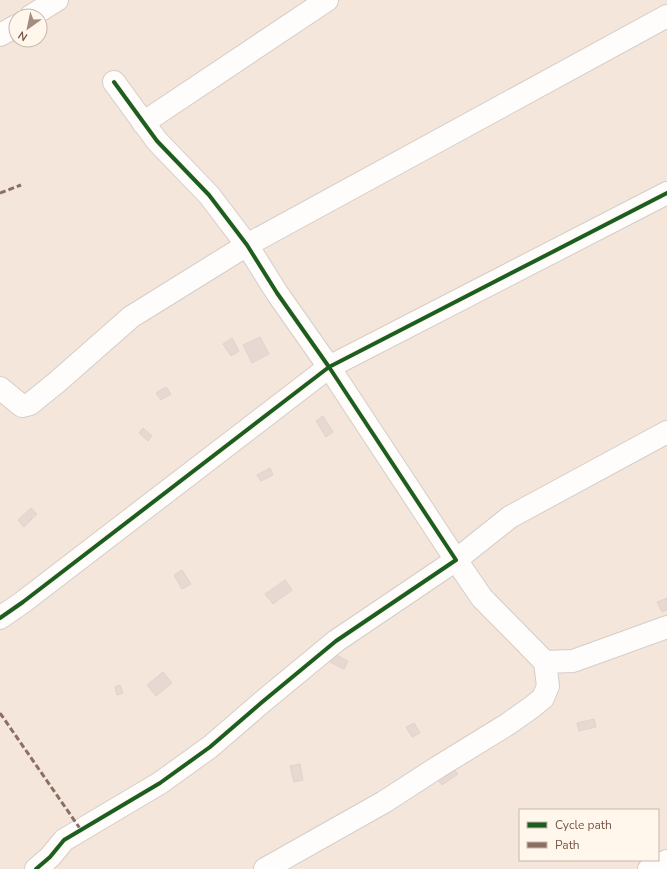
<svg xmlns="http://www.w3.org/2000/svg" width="667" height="869" viewBox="0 0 667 869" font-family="'Nunito Sans',sans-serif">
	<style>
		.residential { fill: #f4e6da; fill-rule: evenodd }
		.building { fill: #e5d9d1; stroke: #e1d3cb }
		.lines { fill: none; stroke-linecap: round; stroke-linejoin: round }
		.minor-casing { stroke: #d6cdc7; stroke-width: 24 }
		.minor { stroke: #fefdfc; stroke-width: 22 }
		.quiet { stroke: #8d6e63; stroke-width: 3; stroke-dasharray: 6 3; stroke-linecap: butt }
		.cycleway-casing { stroke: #fff6ec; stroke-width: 6 }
		.cycleway { stroke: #1b5e20; stroke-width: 4 }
	</style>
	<rect width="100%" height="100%" fill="#f8f1ea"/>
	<path class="residential" d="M 0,0 L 667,0 L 667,869 L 0,869 ZM 16,16 L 40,16 L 40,40 L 16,40 ZM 520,810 L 658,810 L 658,860 L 520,860 Z"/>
	<path class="building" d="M 260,337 L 269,354 L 252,363 L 243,345 Z
		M 232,338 L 239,351 L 231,356 L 223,344 Z
		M 166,387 L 171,394 L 161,400 L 156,393 Z
		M 323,416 L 333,432 L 326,437 L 316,421 Z
		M 143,428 L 152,436 L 148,441 L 139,433 Z
		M 270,468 L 273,475 L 261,481 L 257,475 Z
		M 31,508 L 37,514 L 24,527 L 18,520 Z
		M 182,570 L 191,584 L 182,589 L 174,575 Z
		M 285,580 L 292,590 L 273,604 L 265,594 Z
		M 667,598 L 667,610 L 662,612 L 657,602 Z
		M 334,654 L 348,661 L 344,669 L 330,662 Z
		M 163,672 L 172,683 L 156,696 L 147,685 Z
		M 120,685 L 123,693 L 117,695 L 115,687 Z
		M 594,719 L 596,727 L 579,731 L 577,723 Z
		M 414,723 L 420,733 L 412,737 L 406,727 Z
		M 300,764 L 303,780 L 294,782 L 290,766 Z
		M 454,769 L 458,774 L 442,785 L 438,780 Z"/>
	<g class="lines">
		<defs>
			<path id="minor" d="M 31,16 L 57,0
				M 0,35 L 16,26
				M 143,123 L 327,0
				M 0,388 L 22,406 L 30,404 L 56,383 L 131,317 L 247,245 L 667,16
				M 0,618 L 23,602 L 329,367 L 667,193
				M 545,662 L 573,661 L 667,627
				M 36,869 L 50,857 L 64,840 L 160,783 L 210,747 L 261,703 L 336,641 L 456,560 L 329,367 L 277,293 L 247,245 L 209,195 L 157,141 L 114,82
				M 265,869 L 384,802 L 438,767 L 508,724 L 532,707 L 543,698 L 548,686 L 545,662 L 482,598 L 456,560 L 510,517 L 667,432
				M 649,869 L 667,861"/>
		</defs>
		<use href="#minor" class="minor-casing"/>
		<use href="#minor" class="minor"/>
		<path class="quiet" d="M 0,193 L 21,185
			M 0,713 L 81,830"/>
		<defs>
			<path id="cycleway" d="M 0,618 L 23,602 L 329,367 L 667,193
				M 36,869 L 50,857 L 64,840 L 160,783 L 210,747 L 261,703 L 336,641 L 456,560 L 329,367 L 277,293 L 247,245 L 209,195 L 157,141 L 114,82"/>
		</defs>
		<use href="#cycleway" class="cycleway-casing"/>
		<use href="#cycleway" class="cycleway"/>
	</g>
	<rect x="519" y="809" width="140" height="52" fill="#fff6ec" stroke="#c9b6aa"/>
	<rect x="527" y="822" width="20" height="6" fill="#1b5e20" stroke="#c9b6aa"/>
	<text x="555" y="829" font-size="12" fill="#795647">Cycle path</text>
	<rect x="527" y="842" width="20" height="6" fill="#8d6e63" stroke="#c9b6aa"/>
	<text x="555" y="849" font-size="12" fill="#795647">Path</text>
	<g transform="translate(28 28) rotate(213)"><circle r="19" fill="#fff6ec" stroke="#c9b6aa"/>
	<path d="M0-3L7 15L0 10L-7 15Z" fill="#a58c80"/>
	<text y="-6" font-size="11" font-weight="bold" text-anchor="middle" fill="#795647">N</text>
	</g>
</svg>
